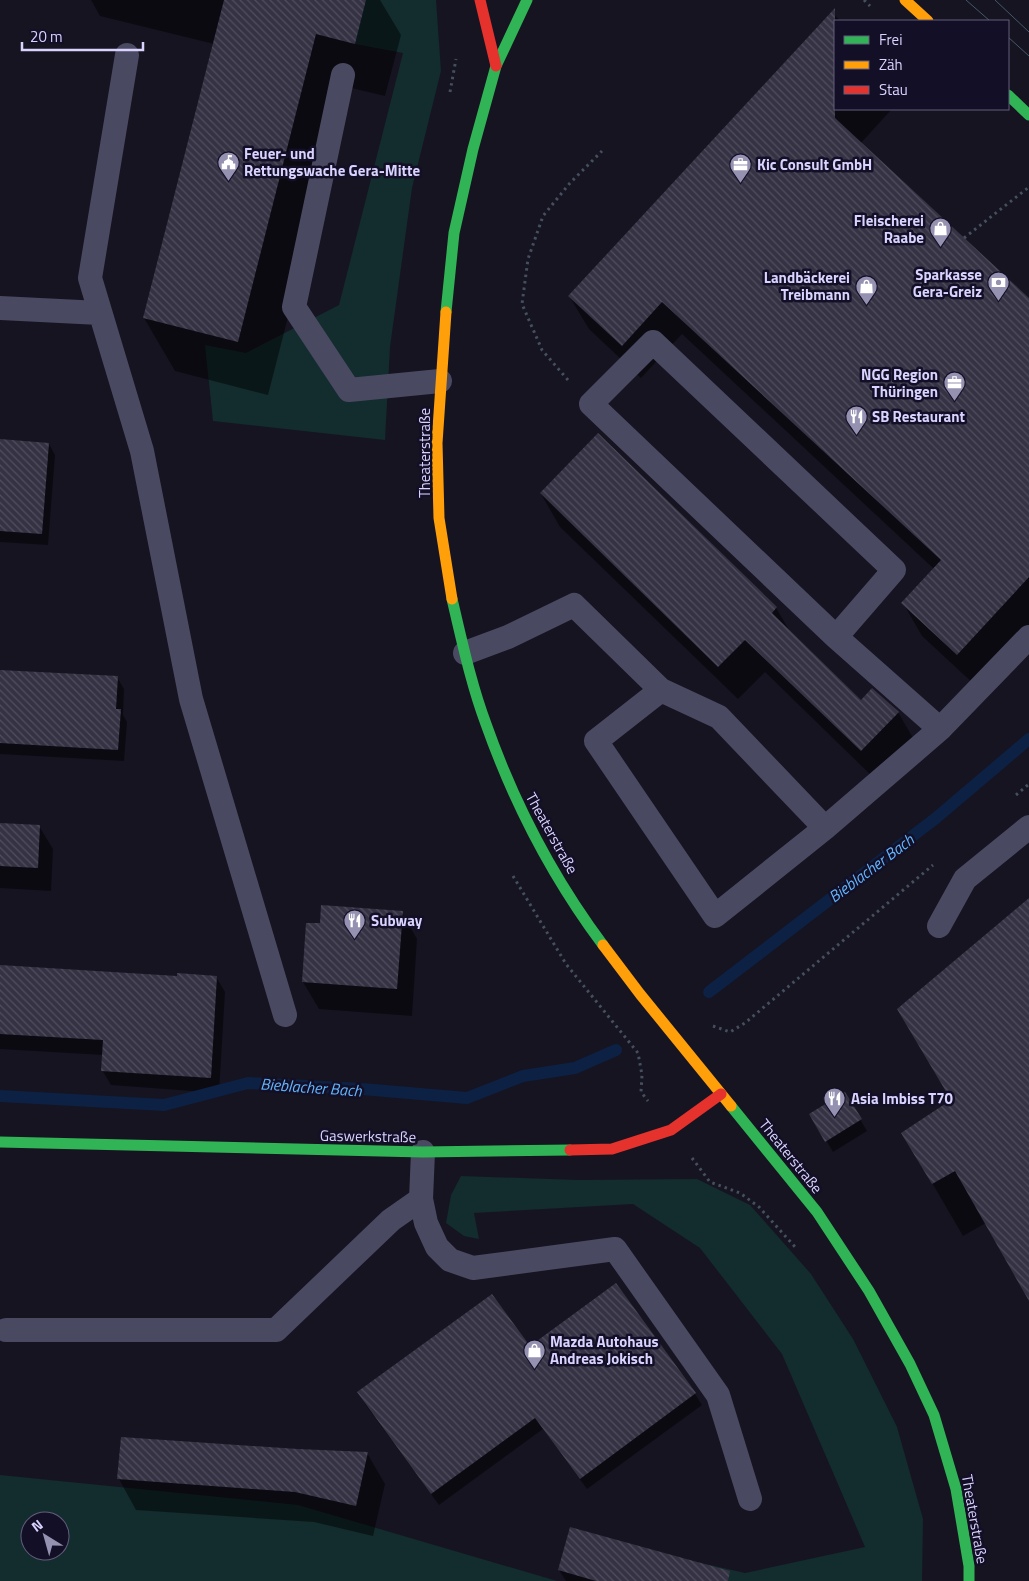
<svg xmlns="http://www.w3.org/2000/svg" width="1029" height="1581" viewBox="0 0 1029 1581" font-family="'Titillium Web',sans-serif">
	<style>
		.green { fill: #132c2d; fill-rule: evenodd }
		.shadow { fill: #0007 }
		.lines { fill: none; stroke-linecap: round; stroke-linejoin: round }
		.stream { stroke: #0d2144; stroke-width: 12 }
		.building { fill: url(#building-back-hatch) }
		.path { stroke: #44505f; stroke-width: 3; stroke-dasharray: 2.5 4; stroke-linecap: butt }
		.lane { stroke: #4a4962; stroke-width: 24 }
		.fast { stroke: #30b455; stroke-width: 11 }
		.slow { stroke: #ff9f0a; stroke-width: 11 }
		.jam { stroke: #e5322d; stroke-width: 11 }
		.tram { stroke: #43596b; stroke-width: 1 }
		.labels { text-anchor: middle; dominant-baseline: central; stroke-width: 5; stroke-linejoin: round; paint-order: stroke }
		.poi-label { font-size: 15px; font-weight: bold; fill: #d9d4ff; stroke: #130f26; text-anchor: start }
		.street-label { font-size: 15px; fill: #d9d4ff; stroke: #130f26 }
		.water-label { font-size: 16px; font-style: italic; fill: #62b6ff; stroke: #130f26 }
	</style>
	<defs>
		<pattern id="building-back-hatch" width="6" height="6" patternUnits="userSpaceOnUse" patternTransform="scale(1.25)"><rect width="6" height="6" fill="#343243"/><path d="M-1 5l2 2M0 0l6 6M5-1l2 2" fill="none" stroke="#514f5f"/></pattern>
	</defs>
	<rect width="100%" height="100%" fill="#161421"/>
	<path class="green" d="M 366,0 L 436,0 L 441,71 L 412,188 L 390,347 L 385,440 L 213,421 L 205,345 L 246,353 L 339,305 L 403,53 L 355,44 Z
		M 461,1176 L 578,1180 L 697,1179 L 750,1205 L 811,1274 L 853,1339 L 897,1427 L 923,1519 L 922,1581 L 701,1581 L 706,1564 L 745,1573 L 865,1547 L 782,1354 L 700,1248 L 633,1204 L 474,1213 L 479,1239 L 464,1236 L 446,1223 L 451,1195 Z
		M 0,1475 L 298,1505 L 557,1581 L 0,1581 ZM 30,1521 L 60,1521 L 60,1551 L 30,1551 Z"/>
	<path class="shadow" d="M 91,0 L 380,0 L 401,35 L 385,96 L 347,87 L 268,395 L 175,371 L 144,318 L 214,44 L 100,16 Z
		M 832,13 L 841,21 L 835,21 L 835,109 L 892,109 L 860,144 L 1029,300 L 1029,631 L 977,687 L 922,636 L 903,603 L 934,569 L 682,334 L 641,378 L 589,329 L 569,296 Z
		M 598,435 L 776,608 L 791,633 L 861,702 L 898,712 L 917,745 L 880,784 L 765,672 L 738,699 L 560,527 L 541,494 Z
		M 0,440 L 49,444 L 55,455 L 48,545 L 0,542 Z
		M 0,671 L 117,677 L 124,689 L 123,715 L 127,722 L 124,761 L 0,754 Z
		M 0,824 L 39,826 L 53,849 L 51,891 L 0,888 Z
		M 1029,900 L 1029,1298 L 986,1223 L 963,1236 L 903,1133 L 952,1101 L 898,1010 Z
		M 402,912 L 417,939 L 412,1016 L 319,1009 L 303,982 L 307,924 L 321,925 Z
		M 0,967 L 178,977 L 216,977 L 225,992 L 219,1093 L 111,1085 L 102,1070 L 103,1055 L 0,1049 Z
		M 845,1094 L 867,1131 L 833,1152 L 811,1115 Z
		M 616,1285 L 695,1394 L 702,1405 L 587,1489 L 543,1429 L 439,1505 L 365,1404 L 359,1393 L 529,1348 Z
		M 367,1453 L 385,1484 L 373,1536 L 314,1522 L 136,1510 L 119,1479 Z
		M 559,1570 L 710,1581 L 566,1581 Z"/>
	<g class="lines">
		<path class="stream" d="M 709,992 L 936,818 L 1029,739
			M 0,1096 L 164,1105 L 248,1083 L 362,1089 L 467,1098 L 523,1076 L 575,1068 L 616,1050"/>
	</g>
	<path class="building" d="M 224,0 L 366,0 L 355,44 L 316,34 L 238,342 L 143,318 Z
		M 835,8 L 835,118 L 1029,298 L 1029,577 L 957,655 L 901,603 L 941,560 L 662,302 L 622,346 L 568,296 Z
		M 598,433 L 777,607 L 772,613 L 861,700 L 872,688 L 899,712 L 861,751 L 745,640 L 718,667 L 540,493 Z
		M 0,439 L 49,443 L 42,534 L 0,531 Z
		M 0,670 L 118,676 L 116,709 L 121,709 L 118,750 L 0,743 Z
		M 0,823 L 40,825 L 38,868 L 0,866 Z
		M 1029,898 L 1029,1301 L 955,1171 L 932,1184 L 901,1133 L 951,1100 L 897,1009 Z
		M 321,905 L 403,911 L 397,989 L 302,982 L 306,923 L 320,923 Z
		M 0,965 L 177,976 L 177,973 L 217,976 L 211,1078 L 101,1071 L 103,1040 L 0,1034 Z
		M 845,1092 L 862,1119 L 825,1142 L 809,1114 Z
		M 616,1283 L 696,1393 L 580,1479 L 535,1418 L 431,1494 L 357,1392 L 492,1294 L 530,1346 Z
		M 121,1437 L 298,1449 L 368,1452 L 356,1506 L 295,1492 L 117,1479 Z
		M 570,1527 L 730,1571 L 728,1581 L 596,1581 L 558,1570 Z"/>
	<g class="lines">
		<path class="path" d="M 864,0 L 870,6
			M 450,92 L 456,59
			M 964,238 L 1029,187
			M 568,380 L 542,350 L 522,304 L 528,259 L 543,216 L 570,183 L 602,151
			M 1016,795 L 1029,784
			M 513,876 L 566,964 L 638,1053 L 642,1075 L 641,1092 L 648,1101
			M 713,1026 L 730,1032 L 745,1023 L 933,865
			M 692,1158 L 710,1182 L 740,1193 L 759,1207 L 796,1248"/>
		<path class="lane" d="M 127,55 L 90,278 L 142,451 L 191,699 L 285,1015
			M 343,75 L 294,307 L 349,390 L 440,381
			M 0,308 L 100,313
			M 465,653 L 508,637 L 574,605 L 661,690 L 719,717 L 825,828 L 715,916 L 596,741 L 661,690
			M 940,729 L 1029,637
			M 825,828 L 940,729 L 836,637 L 894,570 L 653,342 L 591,404 L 836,637
			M 939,926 L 965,879 L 1029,827
			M 423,1152 L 421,1199 L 426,1223 L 437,1247 L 450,1260 L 473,1268 L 615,1249 L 718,1395 L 750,1499
			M 6,1330 L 276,1330 L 391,1220 L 421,1199"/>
		<path class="fast" d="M 1008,95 L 1029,115
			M 446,312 L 454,233 L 473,149 L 496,66 L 527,0
			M 452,599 C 462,641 471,684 486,724 C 514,803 553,878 603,945
			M 731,1106 L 817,1212 L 869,1291 L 910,1364 L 934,1415 L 956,1489 L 969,1566 L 969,1581
			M 0,1142 L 423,1152 L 570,1150"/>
		<path class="slow" d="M 905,0 L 928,21
			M 446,312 L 437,443 L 439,518 L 452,599
			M 603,945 L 640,994 L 731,1106"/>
		<path class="jam" d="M 480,0 L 496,66
			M 570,1150 L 612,1149 L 671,1130 L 721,1094"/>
		<path class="tram" d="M 966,0 L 990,21
			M 995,0 L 1029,32
			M 1008,37 L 1029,56"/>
	</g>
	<defs>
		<symbol id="civic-pin" viewBox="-11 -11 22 30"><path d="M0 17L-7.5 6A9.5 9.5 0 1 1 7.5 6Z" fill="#9591b1" stroke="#130f26"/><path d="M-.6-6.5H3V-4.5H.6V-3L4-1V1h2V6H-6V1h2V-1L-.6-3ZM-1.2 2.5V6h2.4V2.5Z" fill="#fff"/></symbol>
		<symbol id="office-pin" viewBox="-11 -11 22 30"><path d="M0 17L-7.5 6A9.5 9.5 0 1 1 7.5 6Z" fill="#9591b1" stroke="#130f26"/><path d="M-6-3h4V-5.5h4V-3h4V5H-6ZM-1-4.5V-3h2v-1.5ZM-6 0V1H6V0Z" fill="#fff"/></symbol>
		<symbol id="shop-pin" viewBox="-11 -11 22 30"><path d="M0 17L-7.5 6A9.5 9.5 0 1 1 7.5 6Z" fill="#9591b1" stroke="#130f26"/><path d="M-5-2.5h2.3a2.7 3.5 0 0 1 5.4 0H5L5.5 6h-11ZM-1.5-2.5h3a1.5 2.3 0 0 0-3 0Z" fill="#fff"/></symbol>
		<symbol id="bank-pin" viewBox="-11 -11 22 30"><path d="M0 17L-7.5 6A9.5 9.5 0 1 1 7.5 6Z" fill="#9591b1" stroke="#130f26"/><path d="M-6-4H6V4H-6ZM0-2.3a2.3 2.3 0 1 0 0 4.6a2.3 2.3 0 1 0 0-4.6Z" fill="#fff"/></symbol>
		<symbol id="restaurant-pin" viewBox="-11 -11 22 30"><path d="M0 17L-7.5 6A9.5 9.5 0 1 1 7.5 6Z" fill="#9591b1" stroke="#130f26"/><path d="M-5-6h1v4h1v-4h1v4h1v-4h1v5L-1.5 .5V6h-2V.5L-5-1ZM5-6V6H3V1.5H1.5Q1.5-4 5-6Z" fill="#fff"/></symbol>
	</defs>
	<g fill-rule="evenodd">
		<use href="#civic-pin" x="216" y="150" width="25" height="34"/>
		<use href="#office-pin" x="728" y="152" width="25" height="34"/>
		<use href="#shop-pin" x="928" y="216" width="25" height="34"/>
		<use href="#bank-pin" x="986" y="270" width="25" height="34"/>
		<use href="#shop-pin" x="854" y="274" width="25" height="34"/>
		<use href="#office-pin" x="942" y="370" width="25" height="34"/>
		<use href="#restaurant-pin" x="844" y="404" width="25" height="34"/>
		<use href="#restaurant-pin" x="342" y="908" width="25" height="34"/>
		<use href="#restaurant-pin" x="822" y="1086" width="25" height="34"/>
		<use href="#shop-pin" x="522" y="1338" width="25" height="34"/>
	</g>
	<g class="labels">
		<g class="poi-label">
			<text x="244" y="153">Feuer- und<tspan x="244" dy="17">Rettungswache Gera-Mitte</tspan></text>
			<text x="757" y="164">Kic Consult GmbH</text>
			<text x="924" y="220" text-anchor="end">Fleischerei<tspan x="924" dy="17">Raabe</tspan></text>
			<text x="982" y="274" text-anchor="end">Sparkasse<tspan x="982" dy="17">Gera-Greiz</tspan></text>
			<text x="850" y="277" text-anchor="end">Landbäckerei<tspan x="850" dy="17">Treibmann</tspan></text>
			<text x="938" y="374" text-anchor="end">NGG Region<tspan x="938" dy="17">Thüringen</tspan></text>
			<text x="872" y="416">SB Restaurant</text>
			<text x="371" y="920">Subway</text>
			<text x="851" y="1098">Asia Imbiss T70</text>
			<text x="550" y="1341">Mazda Autohaus<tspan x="550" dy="17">Andreas Jokisch</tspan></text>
		</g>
		<g class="street-label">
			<text transform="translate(424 453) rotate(-90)">Theaterstraße</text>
			<text transform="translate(552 833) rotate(61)">Theaterstraße</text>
			<text transform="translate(368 1136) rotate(1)">Gaswerkstraße</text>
			<text transform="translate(791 1156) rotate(51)">Theaterstraße</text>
			<text transform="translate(975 1519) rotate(80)">Theaterstraße</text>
		</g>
		<g class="water-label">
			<text transform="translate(871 868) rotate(-37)">Bieblacher Bach</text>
			<text transform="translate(311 1087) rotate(4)">Bieblacher Bach</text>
		</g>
	</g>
	<rect x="834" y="20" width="175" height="90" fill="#130f26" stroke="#625e7d"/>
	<rect x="844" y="36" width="25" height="8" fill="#30b455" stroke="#625e7d"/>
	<text x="879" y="45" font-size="15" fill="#d9d4ff">Frei</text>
	<rect x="844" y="61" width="25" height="8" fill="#ff9f0a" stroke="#625e7d"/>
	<text x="879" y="70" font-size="15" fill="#d9d4ff">Zäh</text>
	<rect x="844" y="86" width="25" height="8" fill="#e5322d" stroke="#625e7d"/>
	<text x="879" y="95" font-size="15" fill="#d9d4ff">Stau</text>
	<g transform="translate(45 1536) rotate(323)"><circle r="24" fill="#130f26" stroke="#625e7d"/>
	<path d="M0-4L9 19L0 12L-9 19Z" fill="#9591b1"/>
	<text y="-8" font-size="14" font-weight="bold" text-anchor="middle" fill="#d9d4ff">N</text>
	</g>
	<path d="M22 42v8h121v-8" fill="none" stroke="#d9d4ff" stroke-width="2.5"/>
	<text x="30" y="42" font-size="15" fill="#d9d4ff" stroke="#130f26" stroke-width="4" paint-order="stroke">20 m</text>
</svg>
